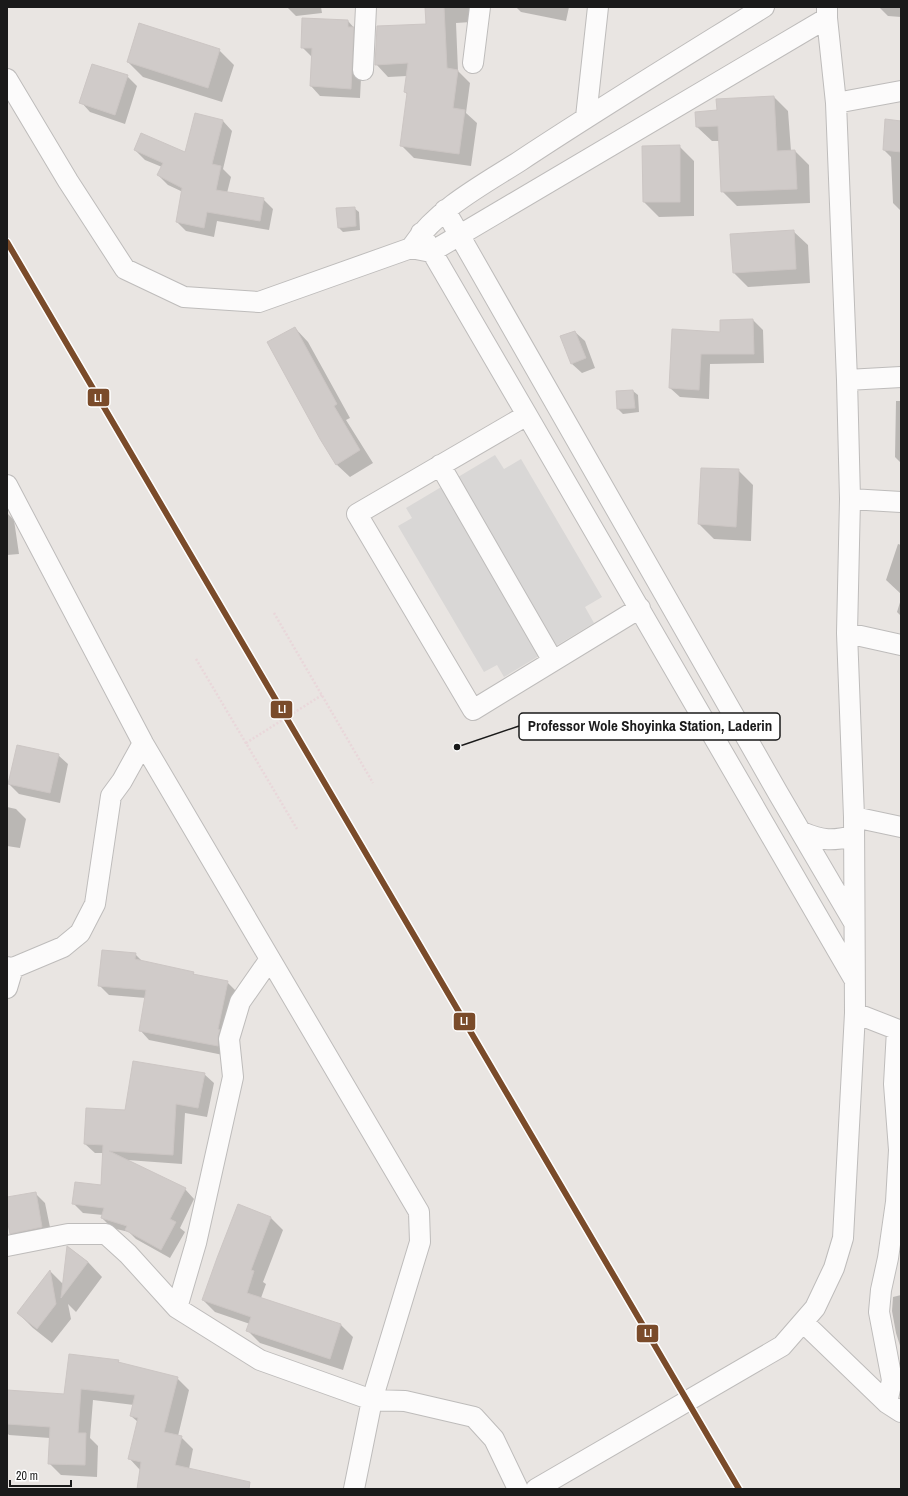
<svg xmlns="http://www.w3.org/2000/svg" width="908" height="1496" viewBox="0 0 908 1496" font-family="'Archivo Narrow',sans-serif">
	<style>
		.parking { fill: #d9d7d6 }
		.shadow { fill: #0003 }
		.building { fill: #d0cbc9; stroke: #ccc6c4 }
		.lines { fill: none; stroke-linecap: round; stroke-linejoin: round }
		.minor-casing { stroke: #bebcbb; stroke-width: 22 }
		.path { stroke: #e9d7da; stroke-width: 2.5; stroke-dasharray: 2 2; stroke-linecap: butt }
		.minor { stroke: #fcfbfb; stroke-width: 20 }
		.rail-1-casing { stroke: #fff; stroke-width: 9 }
		.rail-1 { stroke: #7a4b2a; stroke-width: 6 }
		.leader { fill: none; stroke: #1a1a1a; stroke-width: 1.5 }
		.callout-dot { fill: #1a1a1a; stroke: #fff; stroke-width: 1.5 }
		.callout { fill: #fff; stroke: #1a1a1a; stroke-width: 1.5 }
		.callout-label { font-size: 15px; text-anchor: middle; font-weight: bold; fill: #1a1a1a }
		.line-badge { stroke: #fff; stroke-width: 1.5 }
		.badge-label { font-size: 11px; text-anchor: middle; font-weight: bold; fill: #fff }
	</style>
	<rect width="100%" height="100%" fill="#e9e5e2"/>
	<path class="parking" d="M 495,455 L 504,469 L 521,459 L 602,597 L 585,607 L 594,623 L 504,677 L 497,665 L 484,672 L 398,526 L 412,518 L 406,508 Z"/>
	<path class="shadow" d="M 287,7 L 321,7 L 322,13 L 296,16 Z
		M 426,7 L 469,7 L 471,22 L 456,23 L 458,71 L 470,83 L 466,113 L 477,123 L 471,166 L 414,158 L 401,145 L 408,95 L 405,92 L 407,76 L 388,77 L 376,64 L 428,25 Z
		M 516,7 L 569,7 L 566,21 L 521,12 Z
		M 879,7 L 901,7 L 901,17 L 888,16 Z
		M 348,21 L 363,38 L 360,98 L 320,96 L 311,86 L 312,57 L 302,47 Z
		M 219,50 L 234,65 L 222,102 L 143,77 L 128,62 Z
		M 127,76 L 137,86 L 125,124 L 90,112 L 81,102 Z
		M 774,97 L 788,111 L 791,151 L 795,151 L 809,165 L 810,203 L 737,206 L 722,191 L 720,141 L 712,141 L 697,127 Z
		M 223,121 L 232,131 L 223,169 L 231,177 L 227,193 L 263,199 L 273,209 L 269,230 L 217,221 L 214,237 L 186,231 L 177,222 L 183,192 L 168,185 L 158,175 L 162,167 L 145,160 L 135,150 L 186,153 Z
		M 901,122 L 901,236 L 900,210 L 893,203 L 891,157 L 884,150 Z
		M 679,146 L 694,161 L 694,216 L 659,217 L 644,202 L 643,147 Z
		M 354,208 L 359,212 L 360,230 L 343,232 L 338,227 Z
		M 793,231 L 808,245 L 810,283 L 748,287 L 734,273 Z
		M 753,320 L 763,330 L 764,363 L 710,364 L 709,399 L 680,397 L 670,388 L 673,330 L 721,333 Z
		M 295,328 L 308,342 L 350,418 L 346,420 L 373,463 L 350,477 L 336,464 Z
		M 575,332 L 585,341 L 595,368 L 582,373 L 572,364 Z
		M 633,391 L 638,395 L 639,412 L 623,414 L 618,409 Z
		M 896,401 L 901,401 L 901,463 L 895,457 Z
		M 738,470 L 753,485 L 751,541 L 714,539 L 699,524 Z
		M 7,513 L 14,520 L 19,554 L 7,555 Z
		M 898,544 L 901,545 L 901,594 L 886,580 Z
		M 901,599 L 901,616 L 897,612 Z
		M 58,755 L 68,764 L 60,803 L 19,794 L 9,784 Z
		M 7,807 L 16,809 L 26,819 L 20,848 L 7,846 Z
		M 135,954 L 143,962 L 193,973 L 196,976 L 227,982 L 237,992 L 228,1056 L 149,1040 L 140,1030 L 146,998 L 109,995 L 99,985 Z
		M 204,1074 L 214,1083 L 207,1117 L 185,1113 L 182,1164 L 127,1160 L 185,1189 L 194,1199 L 180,1228 L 185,1232 L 170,1258 L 136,1239 L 129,1232 L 112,1228 L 102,1218 L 103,1215 L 83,1213 L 73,1203 L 102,1186 L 103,1153 L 95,1153 L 85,1144 L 126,1111 Z
		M 35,1193 L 45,1203 L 52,1237 L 20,1243 L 11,1233 L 7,1213 L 7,1198 Z
		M 271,1218 L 283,1230 L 263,1282 L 266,1284 L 261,1298 L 341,1325 L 353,1337 L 343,1370 L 260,1343 L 248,1331 L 250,1324 L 215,1312 L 203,1300 Z
		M 68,1247 L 88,1262 L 102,1277 L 76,1312 L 68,1304 L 71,1319 L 52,1343 L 33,1328 L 18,1313 L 50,1271 L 63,1284 Z
		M 901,1295 L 901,1349 L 896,1333 L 892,1311 L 893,1297 Z
		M 118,1361 L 120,1363 L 177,1378 L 189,1390 L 178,1436 L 181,1437 L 193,1449 L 189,1469 L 238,1489 L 138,1489 L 140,1470 L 129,1458 L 138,1422 L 131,1416 L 134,1405 L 93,1400 L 90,1438 L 98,1446 L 97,1477 L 61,1475 L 49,1463 L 50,1438 L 9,1435 L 7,1433 L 7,1391 L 65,1396 Z"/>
	<path class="building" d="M 425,7 L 444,7 L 447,68 L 458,70 L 453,108 L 465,110 L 459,154 L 400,146 L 407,93 L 404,92 L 408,63 L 375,65 L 377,26 L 426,24 Z
		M 302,18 L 348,20 L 348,27 L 354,27 L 351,89 L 310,86 L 312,48 L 301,48 Z
		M 139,23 L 220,49 L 208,88 L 127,62 Z
		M 92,64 L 128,75 L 115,115 L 79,103 Z
		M 774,96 L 777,151 L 795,150 L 797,189 L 721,192 L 718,126 L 696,127 L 695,112 L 717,110 L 716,99 Z
		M 195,113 L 223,120 L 212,164 L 221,166 L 216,190 L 264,198 L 260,221 L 207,212 L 204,228 L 176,222 L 182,188 L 157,175 L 163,163 L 134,150 L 141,133 L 185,152 Z
		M 885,119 L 901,121 L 901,152 L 883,150 Z
		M 680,145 L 680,202 L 643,202 L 642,146 Z
		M 355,207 L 356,226 L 338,228 L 336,208 Z
		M 794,230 L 796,269 L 733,273 L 730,234 Z
		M 753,319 L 754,354 L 701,354 L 699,390 L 669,388 L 672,329 L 720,332 L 720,320 Z
		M 295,327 L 337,404 L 334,406 L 360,450 L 336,465 L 320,439 L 267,342 Z
		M 575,331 L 586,358 L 571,364 L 560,336 Z
		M 633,390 L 635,408 L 617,409 L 616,391 Z
		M 701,468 L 739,469 L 736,527 L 698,524 Z
		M 17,745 L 59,754 L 50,793 L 8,784 Z
		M 102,950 L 136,953 L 135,959 L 194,972 L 193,974 L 228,981 L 218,1029 L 220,1030 L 218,1036 L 218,1046 L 139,1031 L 146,990 L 98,986 Z
		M 133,1061 L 205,1073 L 198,1108 L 176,1104 L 173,1155 L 109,1151 L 186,1188 L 170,1219 L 176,1222 L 161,1250 L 125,1230 L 127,1226 L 101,1218 L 104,1208 L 72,1204 L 75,1182 L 101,1185 L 103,1145 L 84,1144 L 86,1108 L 125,1110 Z
		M 36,1192 L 42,1227 L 10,1234 L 7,1219 L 7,1197 Z
		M 238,1204 L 271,1217 L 251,1270 L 254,1271 L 247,1293 L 341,1324 L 330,1359 L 246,1331 L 251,1317 L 202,1300 L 217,1258 Z
		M 67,1246 L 88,1262 L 61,1298 Z
		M 50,1270 L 56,1304 L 37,1329 L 17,1313 Z
		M 69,1354 L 119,1360 L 118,1362 L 178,1377 L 164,1432 L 182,1436 L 175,1465 L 250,1482 L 249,1489 L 137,1489 L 141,1462 L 128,1459 L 138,1418 L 130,1416 L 135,1395 L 81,1389 L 78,1433 L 86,1433 L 85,1465 L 48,1464 L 50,1427 L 7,1424 L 7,1390 L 64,1394 Z"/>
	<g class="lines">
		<defs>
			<path id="minor" d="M 473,63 L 480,7
				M 363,70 L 366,7
				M 7,79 L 68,181 L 125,269 L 184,297 L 259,302 L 411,248 L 431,252 L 827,18
				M 836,103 L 901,91
				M 586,117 L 598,7
				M 445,210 L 778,793 L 853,921
				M 421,233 L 527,415 L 854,979
				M 413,245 C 437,209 484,184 520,161 C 600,108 682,58 764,7
				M 847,380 L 901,377
				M 527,415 L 357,514 L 473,710 L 640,608
				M 440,465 L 553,661
				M 7,485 L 143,743 L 419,1212 L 420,1242 L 372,1400 L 354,1489
				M 850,499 L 901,502
				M 847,633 L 901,645
				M 854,817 L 901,827
				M 802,832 C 823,841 832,841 854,836
				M 7,967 L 13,968 L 63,947 L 80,933 L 95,904 L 111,796 L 122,781 L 143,743
				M 7,988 L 13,968
				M 855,1013 L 901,1031
				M 7,1246 L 68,1234 L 106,1234 L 128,1254 L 177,1308 L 260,1360 L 372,1400 L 405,1401 L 474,1417 L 494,1439 L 518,1489
				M 177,1308 L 196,1243 L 233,1077 L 229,1039 L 240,1002 L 270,959
				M 804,1323 L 887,1403 L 901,1412
				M 887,1403 L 892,1380 L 879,1312 L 881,1290 L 888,1258 L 896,1202 L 899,1150 L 894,1084 L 897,1030
				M 536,1489 L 782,1346 L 815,1308 L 834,1268 L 843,1238 L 855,1013 L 854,817 L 847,633 L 850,499 L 847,380 L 836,103 L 827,18 L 827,7"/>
		</defs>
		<use href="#minor" class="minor-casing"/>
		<path class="path" d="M 274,613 L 373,783
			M 196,659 L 297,829
			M 246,743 L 322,695"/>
		<use href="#minor" class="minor"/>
		<defs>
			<path id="rail-1" d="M 7,242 L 739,1489"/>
		</defs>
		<use href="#rail-1" class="rail-1-casing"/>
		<use href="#rail-1" class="rail-1"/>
	</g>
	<path class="leader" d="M457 747L519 726"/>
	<circle class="callout-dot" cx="457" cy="747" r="4"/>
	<rect class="callout" x="519" y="713" width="261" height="27" rx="4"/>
	<g class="callout-label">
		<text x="650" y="731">Professor Wole Shoyinka Station, Laderin</text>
	</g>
	<g class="line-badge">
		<rect x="87" y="388" width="23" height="19" rx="4" fill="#7a4b2a"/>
		<rect x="270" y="700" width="23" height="19" rx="4" fill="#7a4b2a"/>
		<rect x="453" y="1012" width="23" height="19" rx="4" fill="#7a4b2a"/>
		<rect x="636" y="1324" width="23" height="19" rx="4" fill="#7a4b2a"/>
	</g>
	<g class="badge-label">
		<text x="98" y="402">LI</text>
		<text x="282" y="713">LI</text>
		<text x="464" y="1025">LI</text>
		<text x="648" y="1337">LI</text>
	</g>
	<rect width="908" height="1496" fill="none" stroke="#1a1a1a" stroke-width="16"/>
	<path d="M10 1480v6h61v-6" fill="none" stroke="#1a1a1a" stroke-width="2"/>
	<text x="16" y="1480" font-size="12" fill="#1a1a1a" stroke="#ffffff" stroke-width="3" paint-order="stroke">20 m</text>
</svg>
